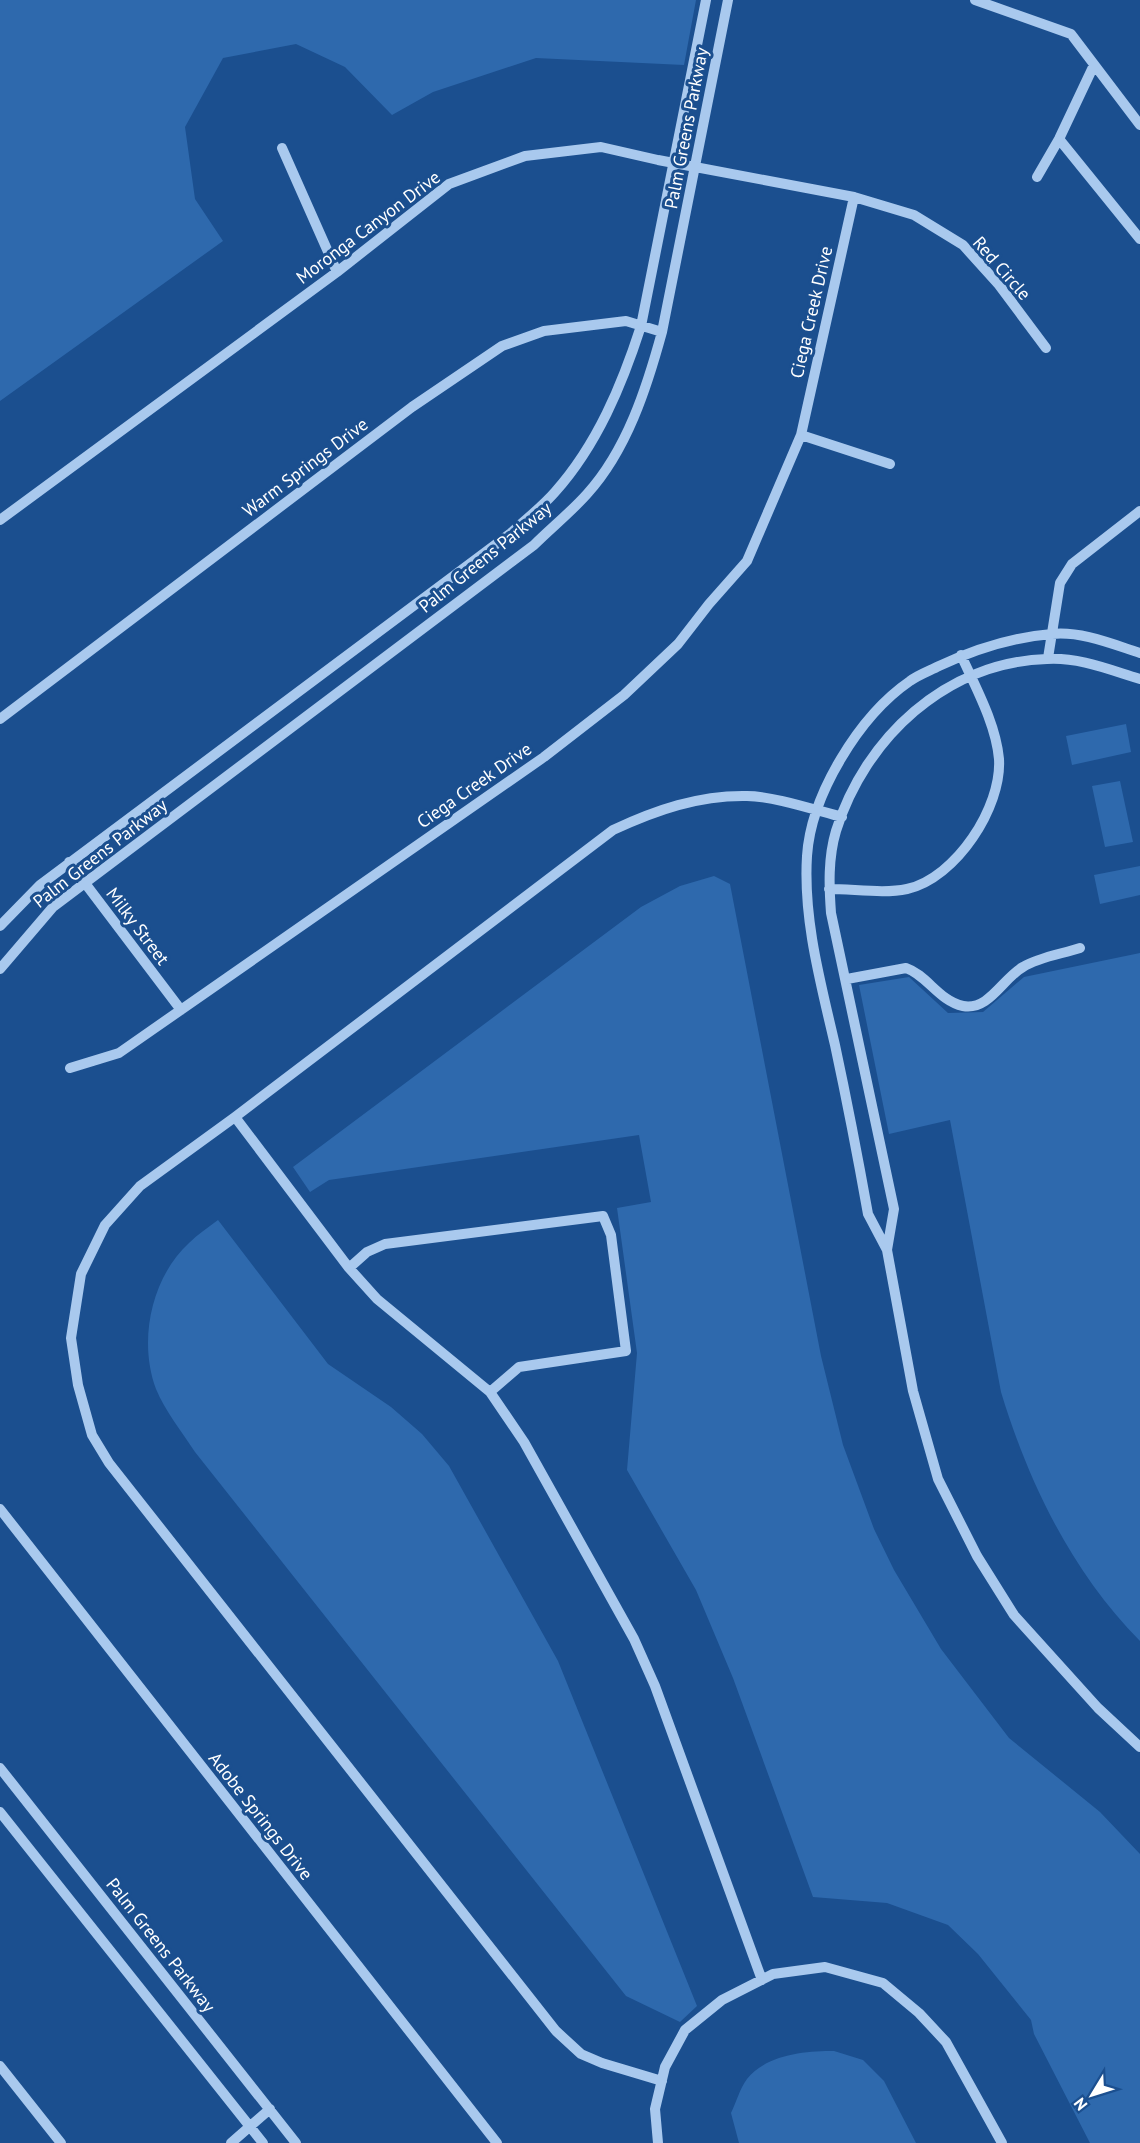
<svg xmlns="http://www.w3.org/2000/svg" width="1140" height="2143" viewBox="0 0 1140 2143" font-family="'PT Sans',sans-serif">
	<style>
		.green { fill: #2e69ad }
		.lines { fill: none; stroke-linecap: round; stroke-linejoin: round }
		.minor { stroke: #a9c9ee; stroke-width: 10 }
		.labels { text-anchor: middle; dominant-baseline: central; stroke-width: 6; stroke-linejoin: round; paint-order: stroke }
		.street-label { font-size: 18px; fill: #fff; stroke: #1b4f8f }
	</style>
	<rect width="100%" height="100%" fill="#1b4f8f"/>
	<path class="green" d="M 0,0 L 696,0 L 684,65 L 536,58 L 433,92 L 392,115 L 345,67 L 296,44 L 223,58 L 185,127 L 195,199 L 223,241 L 0,401 Z
		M 1126,724 L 1131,752 L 1072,765 L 1066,736 Z
		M 1120,781 L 1133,842 L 1105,847 L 1092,786 Z
		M 1140,866 L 1140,895 L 1100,904 L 1094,875 Z
		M 714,876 L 730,884 L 821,1356 L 843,1445 L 874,1529 L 894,1570 L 941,1649 L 1009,1738 L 1100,1812 L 1140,1854 L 1140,2143 L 1090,2143 L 1034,2034 L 1031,2020 L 978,1954 L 948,1925 L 887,1903 L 813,1897 L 733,1678 L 696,1590 L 627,1470 L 637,1353 L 617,1208 L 651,1202 L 639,1135 L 329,1180 L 310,1192 L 293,1167 L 641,907 L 680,886 Z
		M 1140,953 L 1140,1641 C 1072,1572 1029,1484 1001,1392 L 950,1120 L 889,1134 L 859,985 L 909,977 L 948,1013 L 983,1012 L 1024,977 Z
		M 218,1220 L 328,1364 L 391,1407 L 422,1434 L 449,1466 L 558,1661 L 697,2006 L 680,2022 L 626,1996 L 195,1452 C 182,1432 165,1411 156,1389 C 138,1341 151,1278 189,1243 C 198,1234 209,1227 218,1220 Z
		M 834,2051 L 863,2060 L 884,2081 L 916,2143 L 739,2143 L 731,2113 C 736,2103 740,2088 747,2079 C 767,2054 806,2051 834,2051 Z"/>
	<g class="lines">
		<path class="minor" d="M 975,0 L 1071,34 L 1140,125
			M 1059,139 L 1140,239
			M 282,148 L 337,272
			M 1037,177 L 1059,139 L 1094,65
			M 801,435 L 890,464
			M 0,520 L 337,272 L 449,184 L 525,156 L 601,147 L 658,160 L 854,197 L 914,215 L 963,245 L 999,285 L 1046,348
			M 1140,653 C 1112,644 1081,631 1052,634 C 1013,637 973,650 939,666 C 929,671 918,675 910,681 C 859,716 811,795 807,856 C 803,920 821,984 835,1045 C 847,1101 858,1158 868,1214 L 887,1250 L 913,1391 L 938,1479 L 977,1556 L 1014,1615 L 1098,1708 L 1140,1747
			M 1048,658 L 1060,583 L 1072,564 L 1140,511
			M 0,719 L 412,407 L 502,346 L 544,331 L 626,321 L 662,332
			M 69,862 L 181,1010
			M 829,889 C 854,889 884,894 907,889 C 956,878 1002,807 999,759 C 996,724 975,686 961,655
			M 0,926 L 40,885 L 511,533 C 526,519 542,507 555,492 C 597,445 622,385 641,326 L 706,0
			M 0,969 L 53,907 L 534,545 C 551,528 571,512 587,494 C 627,450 647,387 662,332 L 728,0
			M 847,979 L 906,968 C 927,975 939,1001 963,1006 C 989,1011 1003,978 1023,967 C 1039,957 1062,954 1080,948
			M 70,1068 L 119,1053 L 544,757 L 624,695 L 678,644 L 709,604 L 747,561 L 801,435 L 854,197
			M 235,1117 L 349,1268 L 377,1299 L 490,1392 L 524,1442 L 634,1639 L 655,1686 L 762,1980
			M 887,1250 L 894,1209 L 831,913 C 829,886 828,858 836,831 C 865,738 946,662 1047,659 C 1079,657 1110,670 1140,679
			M 349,1268 L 367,1252 L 385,1244 L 603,1216 L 611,1235 L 626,1351 L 519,1367 L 490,1392
			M 0,1509 L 497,2143
			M 0,1768 L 296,2143
			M 0,1812 L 263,2143
			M 0,2066 L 61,2143
			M 662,2081 L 602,2063 L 581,2054 L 556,2031 L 109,1463 L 92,1435 L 78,1385 L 71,1338 L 81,1274 L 105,1225 L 140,1186 L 235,1117 L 613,830 C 656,810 699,795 747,796 C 773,796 815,810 842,817
			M 231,2143 L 270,2109
			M 658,2143 L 655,2109 L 665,2067 L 685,2030 L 722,2000 L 773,1974 L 825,1967 L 883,1983 L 919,2013 L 946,2042 L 1002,2143"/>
	</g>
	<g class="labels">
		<g class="street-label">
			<text transform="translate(686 128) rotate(-79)">Palm Greens Parkway</text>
			<text transform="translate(368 227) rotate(-37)">Moronga Canyon Drive</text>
			<text transform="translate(1002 268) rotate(49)">Red Circle</text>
			<text transform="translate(811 312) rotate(-77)">Ciega Creek Drive</text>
			<text transform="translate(305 467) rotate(-37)">Warm Springs Drive</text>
			<text transform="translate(485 557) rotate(-39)">Palm Greens Parkway</text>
			<text transform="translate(474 785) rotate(-35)">Ciega Creek Drive</text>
			<text transform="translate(100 853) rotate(-38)">Palm Greens Parkway</text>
			<text transform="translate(138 926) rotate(53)">Milky Street</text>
			<text transform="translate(261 1816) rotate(52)">Adobe Springs Drive</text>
			<text transform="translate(161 1945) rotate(52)">Palm Greens Parkway</text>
		</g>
	</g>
	<g transform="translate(1092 2095) rotate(232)" stroke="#1b4f8f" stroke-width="4.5" paint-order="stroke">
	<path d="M0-4.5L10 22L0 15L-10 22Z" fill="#ffffff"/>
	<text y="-9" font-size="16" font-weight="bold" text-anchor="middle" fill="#ffffff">N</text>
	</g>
</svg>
